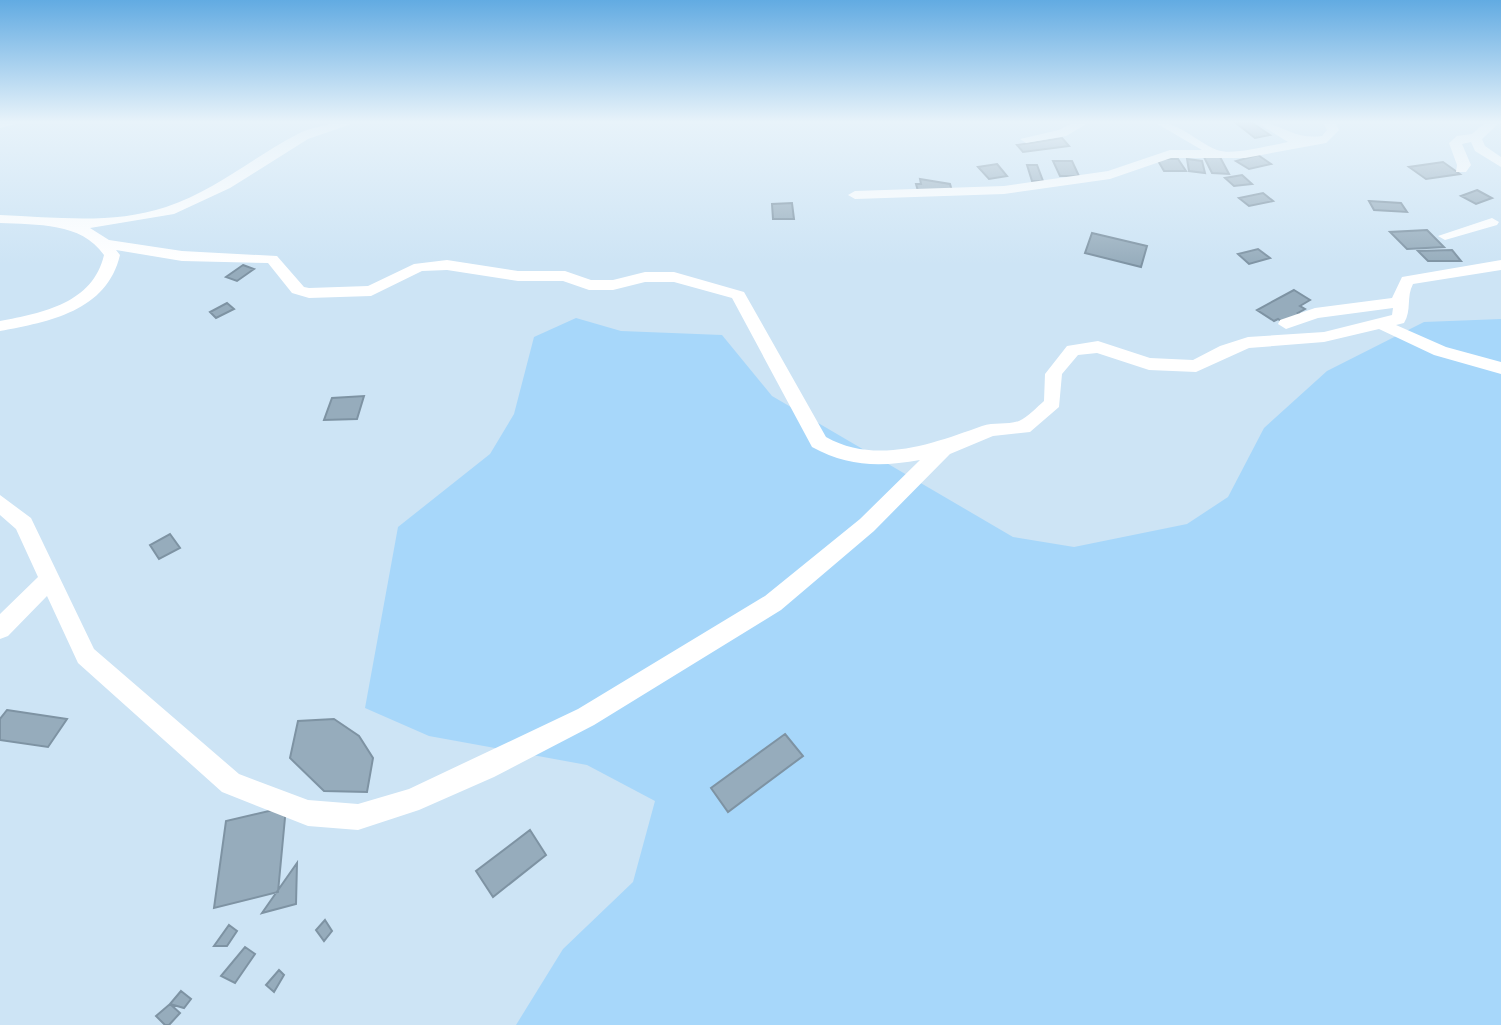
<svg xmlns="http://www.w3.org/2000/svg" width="1501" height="1025" viewBox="0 0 1501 1025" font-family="Arial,sans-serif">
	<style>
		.green { fill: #a7d7fa }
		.building { fill: #96acbc; stroke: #7e93a3; stroke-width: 2 }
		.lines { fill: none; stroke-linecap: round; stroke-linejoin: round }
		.minor { fill: #fff; fill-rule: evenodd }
	</style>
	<rect width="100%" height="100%" fill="#cde4f5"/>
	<path class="green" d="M 576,318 L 621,331 L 722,335 L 772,396 L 1013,537 L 1074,547 L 1187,524 L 1228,497 L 1264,428 L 1327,371 L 1424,322 L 1501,319 L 1501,1025 L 516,1025 L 563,949 L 633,882 L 655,801 L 587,765 L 429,736 L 365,708 L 398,527 L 490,454 L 514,414 L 534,337 Z"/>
	<path class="building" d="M 1251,122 L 1270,135 L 1255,138 L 1236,123 Z
		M 1062,138 L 1069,146 L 1023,152 L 1017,145 Z
		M 1258,155 L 1271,164 L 1249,169 L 1236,161 Z
		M 1204,157 L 1220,157 L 1229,174 L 1212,173 Z
		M 1157,159 L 1178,159 L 1186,171 L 1164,171 Z
		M 1187,159 L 1202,161 L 1205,173 L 1189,171 Z
		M 1053,161 L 1072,161 L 1079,176 L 1060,176 Z
		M 1443,162 L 1460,174 L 1426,179 L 1409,167 Z
		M 997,164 L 1007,176 L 989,179 L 978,167 Z
		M 1027,165 L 1037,165 L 1043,181 L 1032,181 Z
		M 1242,175 L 1252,184 L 1234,186 L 1225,178 Z
		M 920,179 L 950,184 L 952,191 L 918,191 L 916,184 L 921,184 Z
		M 1477,190 L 1492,198 L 1476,204 L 1461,196 Z
		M 1263,193 L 1273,201 L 1249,206 L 1239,198 Z
		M 1369,201 L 1401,203 L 1407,212 L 1374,210 Z
		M 792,203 L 794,219 L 773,219 L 772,204 Z
		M 1427,230 L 1444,247 L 1407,249 L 1390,232 Z
		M 1092,233 L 1147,246 L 1141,267 L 1085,253 Z
		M 1258,249 L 1270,258 L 1249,264 L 1238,254 Z
		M 1452,250 L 1461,261 L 1428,261 L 1418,251 Z
		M 243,265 L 254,269 L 237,281 L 226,277 Z
		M 1294,290 L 1310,300 L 1300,306 L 1305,309 L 1298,313 L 1300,314 L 1284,323 L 1278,319 L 1274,321 L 1257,310 Z
		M 227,303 L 234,309 L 216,318 L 210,312 Z
		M 364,396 L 357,419 L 324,420 L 332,398 Z
		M 170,534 L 180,548 L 159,559 L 150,545 Z
		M 7,710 L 67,719 L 48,747 L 0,740 L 0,719 Z
		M 334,719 L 359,736 L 373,758 L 367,792 L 324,791 L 290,758 L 298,721 Z
		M 785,734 L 803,756 L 728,812 L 711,788 Z
		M 286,807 L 278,892 L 214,908 L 226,821 Z
		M 530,830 L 546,855 L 493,897 L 476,871 Z
		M 297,863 L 296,904 L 262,913 Z
		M 325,920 L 332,931 L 324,941 L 316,930 Z
		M 229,925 L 237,931 L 227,946 L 214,946 Z
		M 245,947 L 255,954 L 235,983 L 221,976 Z
		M 279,970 L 284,975 L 274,992 L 266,985 Z
		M 181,991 L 191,999 L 184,1008 L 170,1004 Z
		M 170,1004 L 180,1013 L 169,1025 L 165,1025 L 156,1016 Z"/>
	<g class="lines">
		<path class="minor" d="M 0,122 L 24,122 L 0,128 Z
			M 338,122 L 357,122 L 308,139 L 230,188 L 174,214 L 90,228 L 109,240 L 182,251 L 277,256 L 304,287 L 309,288 L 368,286 L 414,264 L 447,260 L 518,271 L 565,271 L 591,280 L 613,280 L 645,272 L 674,272 L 744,292 L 826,437 C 876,465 932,444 982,426 C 994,422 1008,425 1019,421 C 1028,417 1037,407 1044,401 L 1045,374 L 1067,346 L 1098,341 L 1150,358 L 1193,360 L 1220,346 L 1248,337 L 1324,332 L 1392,315 L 1393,308 L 1318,318 L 1286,329 L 1278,324 L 1280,320 L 1315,308 L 1392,298 L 1402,277 L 1501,260 L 1501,270 L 1413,284 C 1406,297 1412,310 1404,323 L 1396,325 L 1446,347 L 1501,362 L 1501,374 L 1434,355 L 1379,329 L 1324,342 L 1249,348 L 1196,372 L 1149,370 L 1097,353 L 1078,355 L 1062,374 L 1059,407 L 1030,432 L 993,436 L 950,454 L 874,531 L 781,610 L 594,725 L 494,777 L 419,810 L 358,830 L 308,826 L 222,792 L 78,663 L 47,596 L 8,636 L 0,639 L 0,614 L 38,577 L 16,529 L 0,515 L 0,495 L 31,518 L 94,649 L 239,774 L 308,800 L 358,804 L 409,789 L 578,709 L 765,596 L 860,519 L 920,460 C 881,467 848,467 812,447 L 732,298 L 674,282 L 645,282 L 613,290 L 589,290 L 563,281 L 518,281 L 447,270 L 422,271 L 371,296 L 309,298 L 292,293 L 268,263 L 182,261 L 116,250 L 120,255 C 107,311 49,322 0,331 L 0,321 C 43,313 93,303 104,255 C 81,222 37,225 0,223 L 0,215 C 55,217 112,225 166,207 C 214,191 252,158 296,135 C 308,128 324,126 338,122 Z
			M 1074,122 L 1090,122 L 1066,136 L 1026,143 L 1020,139 L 1059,130 Z
			M 1154,122 C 1180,122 1195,141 1217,150 C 1233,156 1271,145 1288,142 L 1256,122 C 1281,122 1292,140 1322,136 L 1327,130 L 1323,122 L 1335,122 L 1339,130 L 1326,143 L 1245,158 L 1171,158 L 1110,179 L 1004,194 L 855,199 L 848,195 L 855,191 L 1004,186 L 1108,171 L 1170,150 L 1202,150 Z
			M 1486,122 L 1500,122 L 1482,139 L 1485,146 L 1501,157 L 1501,167 L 1475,151 L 1471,142 L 1462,144 L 1471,165 L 1466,172 L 1456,172 L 1457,165 L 1449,143 L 1457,136 L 1472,134 Z
			M 1492,218 L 1499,222 L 1497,225 L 1445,240 L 1438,236 Z"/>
	</g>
	<linearGradient id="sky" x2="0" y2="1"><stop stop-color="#62abe2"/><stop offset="0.46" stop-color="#e8f3fa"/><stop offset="1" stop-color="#e8f3fa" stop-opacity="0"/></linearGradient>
	<rect width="1501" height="265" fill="url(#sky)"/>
</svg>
